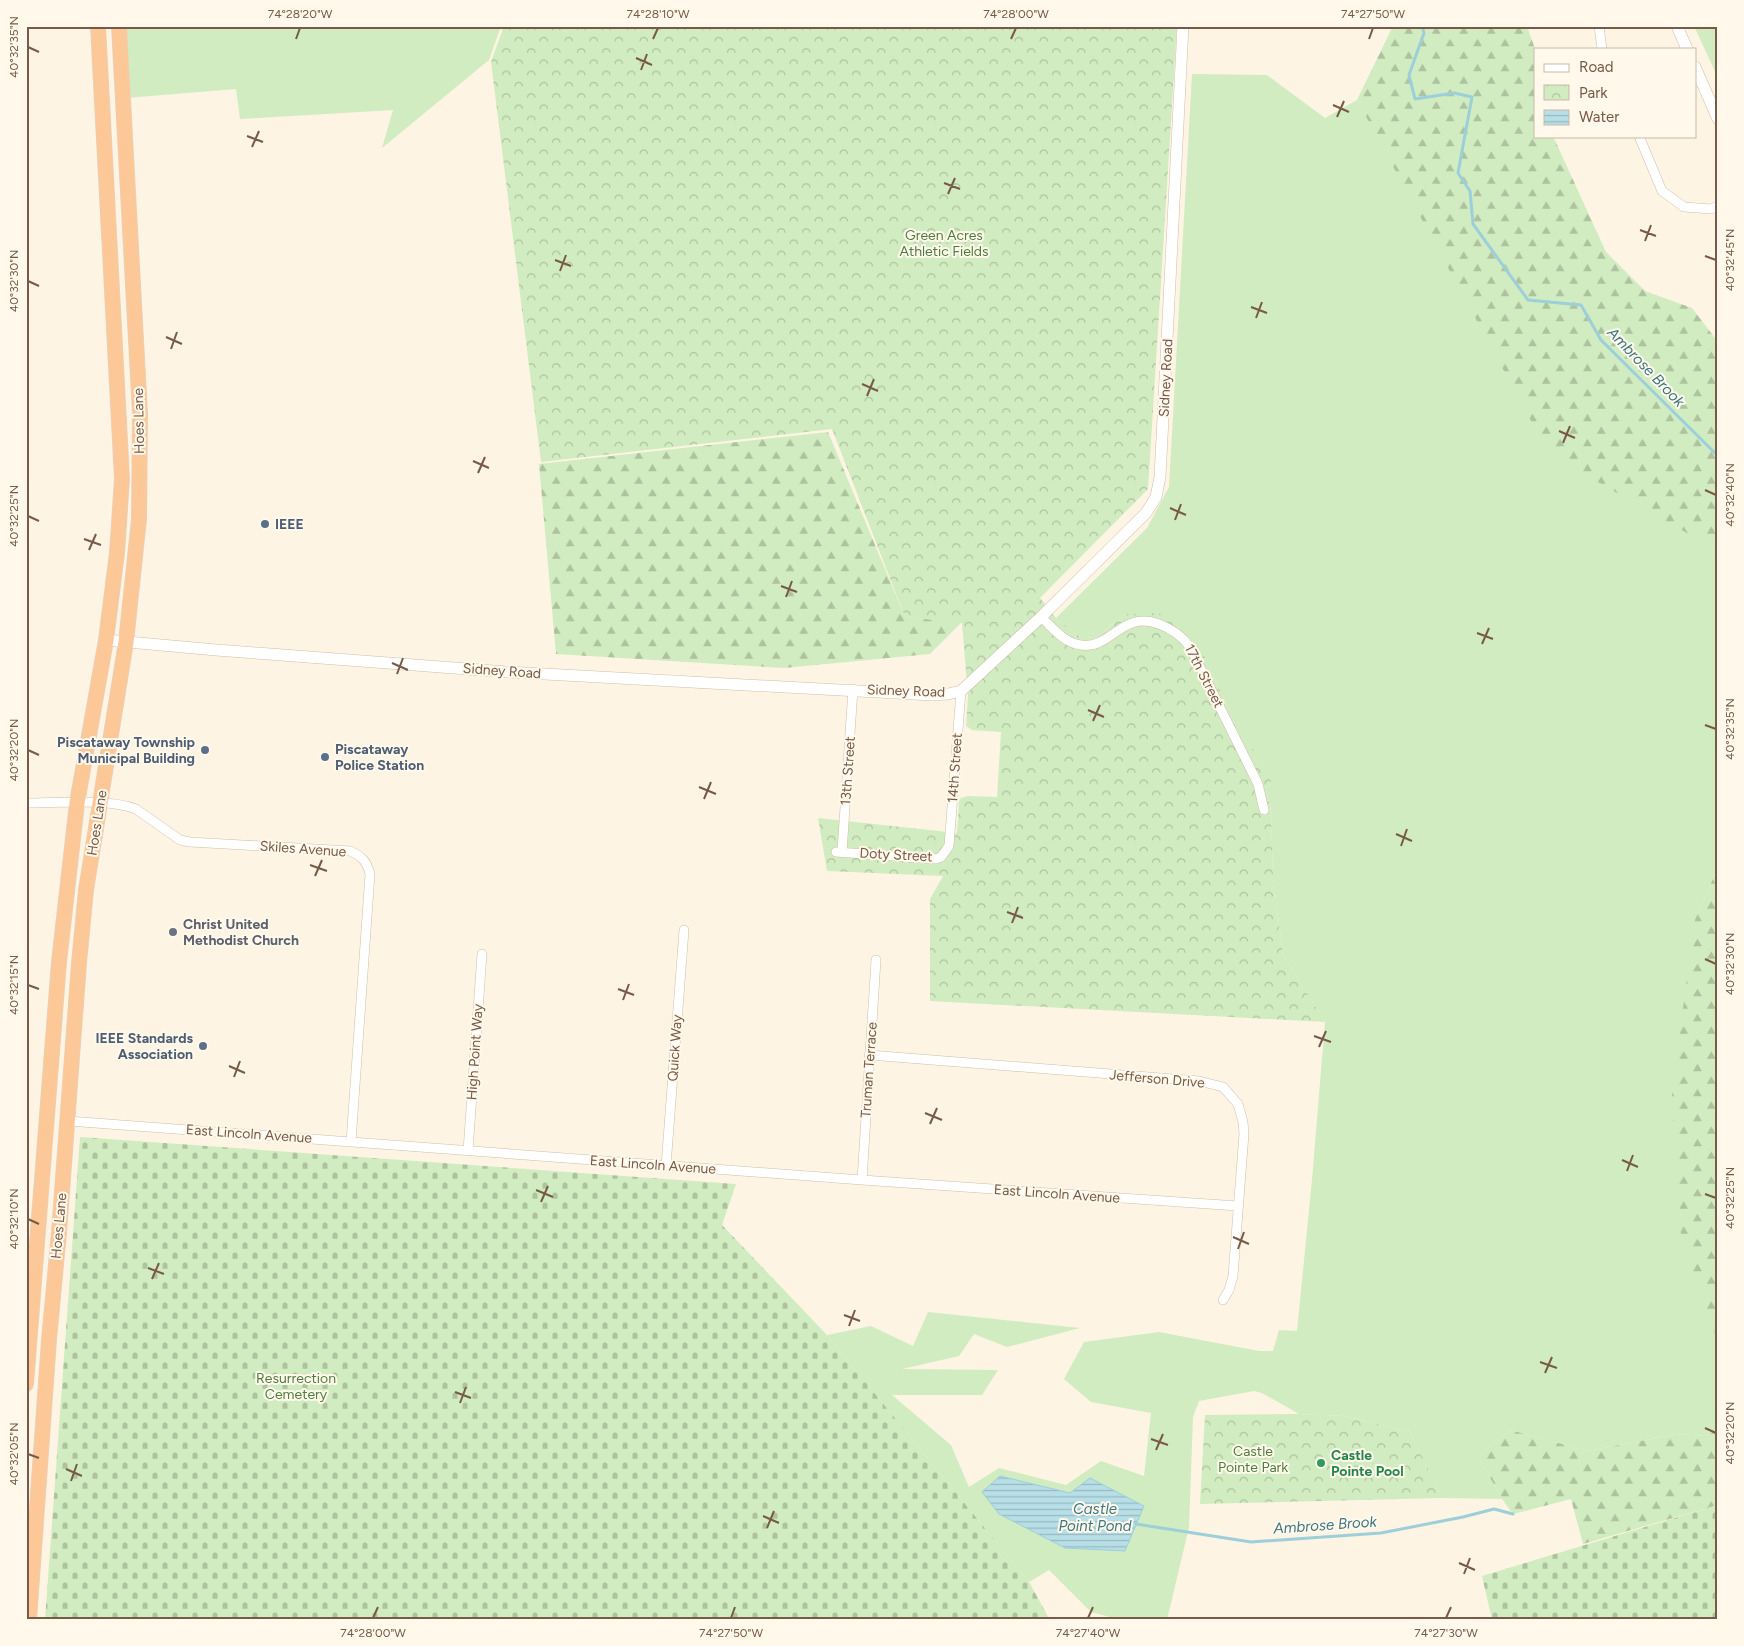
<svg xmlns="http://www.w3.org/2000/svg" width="1744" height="1646" viewBox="0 0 1744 1646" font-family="Figtree,sans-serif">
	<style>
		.grass { fill: #d1ecc1 }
		.forest { fill: url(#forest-firs) }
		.cemetery { fill: url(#cemetery-stones) }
		.park { fill: url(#park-crowns) }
		.water { fill: url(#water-rules); stroke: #9ccfda }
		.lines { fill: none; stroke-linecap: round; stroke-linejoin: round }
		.stream { stroke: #9ccfda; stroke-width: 3 }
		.minor-casing { stroke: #d1beac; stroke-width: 10 }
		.tertiary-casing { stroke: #d1beac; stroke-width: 12 }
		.trunk-casing { stroke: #ded7d3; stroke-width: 16 }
		.minor { stroke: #fff; stroke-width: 9 }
		.tertiary { stroke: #fff; stroke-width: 11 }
		.trunk { stroke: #fdc898; stroke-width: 15 }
		.ticks { fill: none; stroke: #775a48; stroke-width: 2 }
		.service-dot { fill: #5c6f8a; stroke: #fff8eb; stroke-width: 2 }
		.worship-dot { fill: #6b7280; stroke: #fff8eb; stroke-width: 2 }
		.leisure-dot { fill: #2e9e5b; stroke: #fff8eb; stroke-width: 2 }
		.labels { text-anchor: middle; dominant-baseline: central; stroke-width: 4; stroke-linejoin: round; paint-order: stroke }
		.park-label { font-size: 14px; fill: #4f7e3f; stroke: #fff8eb }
		.street-label { font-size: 14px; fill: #775a48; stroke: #fff8eb }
		.service-label { font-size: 14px; font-weight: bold; fill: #4e5e75; stroke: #fff8eb; text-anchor: start }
		.worship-label { font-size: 14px; font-weight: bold; fill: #5b616d; stroke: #fff8eb; text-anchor: start }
		.leisure-label { font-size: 14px; font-weight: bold; fill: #27864d; stroke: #fff8eb; text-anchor: start }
		.water-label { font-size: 15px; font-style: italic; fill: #3d7784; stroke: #fff8eb }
		.neatline { fill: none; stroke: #775a48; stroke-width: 2 }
		.ticks-label { font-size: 12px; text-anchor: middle; fill: #775a48 }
	</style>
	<defs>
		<pattern id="forest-firs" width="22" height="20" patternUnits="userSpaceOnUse" patternTransform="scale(1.25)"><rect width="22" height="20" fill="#d1ecc1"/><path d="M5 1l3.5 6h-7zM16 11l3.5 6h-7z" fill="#aec29f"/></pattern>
		<pattern id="cemetery-stones" width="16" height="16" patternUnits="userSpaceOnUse" patternTransform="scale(1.25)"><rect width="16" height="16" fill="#d1ecc1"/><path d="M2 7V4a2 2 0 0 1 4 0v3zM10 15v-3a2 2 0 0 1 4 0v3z" fill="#aec29f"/></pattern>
		<pattern id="park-crowns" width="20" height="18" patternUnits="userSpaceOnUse" patternTransform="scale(1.25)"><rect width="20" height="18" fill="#d1ecc1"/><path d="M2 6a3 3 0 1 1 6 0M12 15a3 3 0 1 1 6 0" fill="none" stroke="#aec29f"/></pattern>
		<pattern id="water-rules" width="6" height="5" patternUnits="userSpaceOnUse" patternTransform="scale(1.25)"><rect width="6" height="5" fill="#b7dfe8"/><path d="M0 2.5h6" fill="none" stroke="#9ab8be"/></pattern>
	</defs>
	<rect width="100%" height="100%" fill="#fdf4e3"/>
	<path class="grass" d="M 124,26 L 501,26 L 489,60 L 382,148 L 393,110 L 240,119 L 236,89 L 126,98 Z
		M 1694,26 L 1718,26 L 1718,78 Z
		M 1192,74 L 1267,75 L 1325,118 L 1357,100 L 1437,245 L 1718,556 L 1718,867 L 1694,922 L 1706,1304 L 1718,1343 L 1718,1429 L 1706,1436 L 1676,1434 L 1588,1451 L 1510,1430 L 1478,1456 L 1502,1499 L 1442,1498 L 1410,1432 L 1345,1416 L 1299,1414 L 1262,1393 L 1254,1391 L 1199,1401 L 1193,1417 L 1189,1527 L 1167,1620 L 1121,1620 L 1091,1612 L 1049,1570 L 1029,1582 L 827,1335 L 871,1326 L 913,1346 L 928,1312 L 1080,1328 L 1007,1347 L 974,1334 L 959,1356 L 902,1369 L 998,1370 L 982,1395 L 892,1395 L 951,1445 L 969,1487 L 999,1468 L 1066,1485 L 1101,1461 L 1144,1476 L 1151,1413 L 1091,1402 L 1064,1379 L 1084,1342 L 1159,1332 L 1259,1351 L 1273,1351 L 1279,1330 L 1297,1331 L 1312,1180 L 1325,1022 L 1283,955 L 1273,877 L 1271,810 L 1265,787 L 1272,783 L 1255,749 L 1247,752 L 1210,667 L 1126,614 L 1095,638 L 1080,637 L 1056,618 L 1147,528 L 1169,487 Z"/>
	<path class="forest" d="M 1393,26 L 1527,26 L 1535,49 L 1535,136 L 1553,136 L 1606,252 L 1645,291 L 1692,308 L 1718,342 L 1718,556 L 1706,544 L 1549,454 L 1357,100 Z
		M 828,432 L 905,617 L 962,622 L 930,654 L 784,668 L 556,654 L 539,464 Z
		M 1718,867 L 1718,1343 L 1681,1236 L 1672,1095 L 1694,922 Z
		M 1718,1429 L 1718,1505 L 1583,1544 L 1571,1499 L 1513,1514 L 1502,1499 L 1478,1456 L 1510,1430 L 1588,1451 L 1676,1434 L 1706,1436 Z"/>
	<path class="cemetery" d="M 80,1137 L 736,1184 L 722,1225 L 827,1335 L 1029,1582 L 1050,1620 L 45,1620 Z
		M 1718,1505 L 1718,1620 L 1492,1620 L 1482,1576 Z"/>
	<path class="park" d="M 504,26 L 1177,26 L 1148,489 L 1040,598 L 1056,618 L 1080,637 L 1095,638 L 1126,614 L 1158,613 L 1189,626 L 1210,667 L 1247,752 L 1255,748 L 1272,783 L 1265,787 L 1271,810 L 1273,877 L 1283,955 L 1325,1022 L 930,1001 L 930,899 L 943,876 L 827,871 L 818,818 L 957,833 L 959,801 L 961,798 L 968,796 L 997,797 L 1001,732 L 972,730 L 966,726 L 968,696 L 962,623 L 905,617 L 832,429 L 541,462 L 491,62 Z
		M 1299,1414 L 1345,1416 L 1410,1432 L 1442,1498 L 1200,1504 L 1205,1415 Z"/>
	<path class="water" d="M 1000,1476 L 1070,1493 L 1090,1478 L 1144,1506 L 1125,1551 L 1065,1548 L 999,1514 L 982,1492 Z"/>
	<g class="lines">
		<path class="stream" d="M 1422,26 L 1424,33 L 1409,75 L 1415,99 L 1454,93 L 1472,97 L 1458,173 L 1470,191 L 1473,224 L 1528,300 L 1581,305 L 1601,340 L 1718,456
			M 1136,1524 L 1251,1542 L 1381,1533 L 1463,1517 L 1494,1509 L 1513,1514"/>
		<defs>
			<path id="minor" d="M 1599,26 L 1602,49
				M 1639,136 L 1662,191 L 1684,207 L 1711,209 L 1718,206
				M 1041,617 C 1053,628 1064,643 1081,645 C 1111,650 1121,610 1159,624 C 1172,629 1182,636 1190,647 L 1258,784 L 1264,810
				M 26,803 C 57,803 108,798 136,809 L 180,840 L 190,842 L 350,851 C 362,856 367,862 370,874 L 351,1142
				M 836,852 L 936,859 L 941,857 L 949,846 L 961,691
				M 842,852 L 853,689
				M 869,1055 L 1199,1081 L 1223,1087 L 1238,1104 L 1243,1122 L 1244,1134 L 1233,1276 L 1229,1290 L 1223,1300
				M 68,1121 L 862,1180 L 1238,1206
				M 468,1151 L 482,954
				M 666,1166 L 684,930
				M 862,1180 L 876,960"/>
			<path id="tertiary" d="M 1677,26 L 1687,49
				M 1695,67 L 1718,119
				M 106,640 L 216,650 L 507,672 L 932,695 L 948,694 L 961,691 L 1041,617 L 1146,513 L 1156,497 L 1160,477 L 1183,26"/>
			<path id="trunk" d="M 26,1384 L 59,962 L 77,803 L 106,640 L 117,553 L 122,479 L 98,26
				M 29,1620 L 49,1340 L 59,1232 L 79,963 L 86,890 L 126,642 L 139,519 L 140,414 L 119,26"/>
		</defs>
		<use href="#minor" class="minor-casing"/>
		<use href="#tertiary" class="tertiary-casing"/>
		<use href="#trunk" class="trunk-casing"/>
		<use href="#minor" class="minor"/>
		<use href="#tertiary" class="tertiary"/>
		<use href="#trunk" class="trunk"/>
	</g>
	<path class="ticks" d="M 296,39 L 300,28M 653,39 L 658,28M 1011,39 L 1016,28M 1369,39 L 1373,28M 28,47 L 39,52M 636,58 L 652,65M 641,70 L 647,54M 1333,105 L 1349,112M 1337,117 L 1344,101M 247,136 L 263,142M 252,147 L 259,131M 944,183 L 960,189M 948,194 L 955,178M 1640,230 L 1656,236M 1645,241 L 1651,225M 1705,256 L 1716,260M 555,260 L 571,266M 560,271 L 566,255M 28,281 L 39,286M 1251,307 L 1267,313M 1256,318 L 1262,302M 166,337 L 182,344M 171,349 L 177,332M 862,384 L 878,391M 867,396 L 874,379M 1559,431 L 1575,438M 1563,443 L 1570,426M 473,461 L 489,468M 478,473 L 485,457M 1705,490 L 1716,495M 1170,508 L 1186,515M 28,516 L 39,521M 1175,520 L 1181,504M 84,539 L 101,545M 89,550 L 96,534M 781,586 L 797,592M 786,597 L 792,581M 1477,633 L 1493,639M 1482,644 L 1489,628M 392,663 L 408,670M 397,674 L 403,658M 1088,710 L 1104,717M 1093,721 L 1100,705M 1705,725 L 1716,729M 28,750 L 39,755M 699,787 L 716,794M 704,799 L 711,782M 1396,834 L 1412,841M 1401,846 L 1407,829M 310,865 L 327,871M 315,876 L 322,860M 1007,912 L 1023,918M 1012,923 L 1018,907M 1705,959 L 1716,964M 28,985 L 39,989M 618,989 L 634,995M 623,1000 L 629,984M 1314,1036 L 1331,1042M 1319,1047 L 1326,1031M 229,1066 L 245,1073M 234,1077 L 240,1061M 925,1113 L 942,1120M 930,1124 L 937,1108M 1622,1160 L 1638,1167M 1627,1171 L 1633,1155M 536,1190 L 553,1197M 1705,1194 L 1716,1198M 541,1202 L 548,1186M 28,1219 L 39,1224M 1233,1237 L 1249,1244M 1238,1249 L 1244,1232M 148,1268 L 164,1274M 152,1279 L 159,1263M 844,1315 L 860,1321M 849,1326 L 855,1310M 1540,1362 L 1557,1368M 1545,1373 L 1552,1357M 455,1392 L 471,1398M 460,1403 L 466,1387M 1705,1428 L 1716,1433M 1151,1439 L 1168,1445M 1156,1450 L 1163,1434M 28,1454 L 39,1458M 66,1469 L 82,1476M 71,1481 L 77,1464M 763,1516 L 779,1523M 767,1528 L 774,1511M 1459,1563 L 1475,1570M 1464,1574 L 1470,1558M 373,1618 L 378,1607M 731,1618 L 735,1607M 1088,1618 L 1093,1607M 1446,1618 L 1451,1607"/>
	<g class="service-dot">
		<circle cx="265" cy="524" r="5"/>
		<circle cx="205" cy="750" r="5"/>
		<circle cx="325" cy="757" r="5"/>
		<circle cx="203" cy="1046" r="5"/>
	</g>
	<circle class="worship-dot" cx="173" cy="932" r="5"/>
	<circle class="leisure-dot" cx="1321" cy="1463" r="5"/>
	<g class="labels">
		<g class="park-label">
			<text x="944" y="235">Green Acres<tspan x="944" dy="16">Athletic Fields</tspan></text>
			<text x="296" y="1378">Resurrection<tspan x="296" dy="16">Cemetery</tspan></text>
			<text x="1253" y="1451">Castle<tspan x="1253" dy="16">Pointe Park</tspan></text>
		</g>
		<g class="street-label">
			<text transform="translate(1166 378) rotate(-87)">Sidney Road</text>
			<text transform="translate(139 421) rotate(-91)">Hoes Lane</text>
			<text transform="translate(502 671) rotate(4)">Sidney Road</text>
			<text transform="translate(1204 676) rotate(63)">17th Street</text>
			<text transform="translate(906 691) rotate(2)">Sidney Road</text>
			<text transform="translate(955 768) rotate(-86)">14th Street</text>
			<text transform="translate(848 771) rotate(-86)">13th Street</text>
			<text transform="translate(97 823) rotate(-81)">Hoes Lane</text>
			<text transform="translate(303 849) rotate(4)">Skiles Avenue</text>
			<text transform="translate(896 855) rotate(3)">Doty Street</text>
			<text transform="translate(675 1048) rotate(-86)">Quick Way</text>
			<text transform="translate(475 1052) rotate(-86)">High Point Way</text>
			<text transform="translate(869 1070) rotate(-86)">Truman Terrace</text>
			<text transform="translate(1157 1079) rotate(5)">Jefferson Drive</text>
			<text transform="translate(249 1134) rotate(4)">East Lincoln Avenue</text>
			<text transform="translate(653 1165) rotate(4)">East Lincoln Avenue</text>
			<text transform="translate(1057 1194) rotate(4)">East Lincoln Avenue</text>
			<text transform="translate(59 1226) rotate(-85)">Hoes Lane</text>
		</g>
		<g class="service-label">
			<text x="275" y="524">IEEE</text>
			<text x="195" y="742" text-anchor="end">Piscataway Township<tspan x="195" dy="16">Municipal Building</tspan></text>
			<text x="335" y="749">Piscataway<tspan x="335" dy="16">Police Station</tspan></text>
			<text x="193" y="1038" text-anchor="end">IEEE Standards<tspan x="193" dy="16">Association</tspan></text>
		</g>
		<g class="worship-label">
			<text x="183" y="924">Christ United<tspan x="183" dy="16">Methodist Church</tspan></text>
		</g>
		<g class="leisure-label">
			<text x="1331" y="1455">Castle<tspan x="1331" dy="16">Pointe Pool</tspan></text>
		</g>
		<g class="water-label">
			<text transform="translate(1646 367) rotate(46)">Ambrose Brook</text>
			<text x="1095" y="1509">Castle<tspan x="1095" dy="17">Point Pond</tspan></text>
			<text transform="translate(1325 1525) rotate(-4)">Ambrose Brook</text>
		</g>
	</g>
	<rect width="1744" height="1646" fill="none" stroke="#fff8eb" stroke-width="55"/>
	<rect x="1534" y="48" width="162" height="90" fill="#fff8eb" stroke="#c9b9aa"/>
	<rect x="1544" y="64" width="25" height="8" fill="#ffffff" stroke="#c9b9aa"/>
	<text x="1579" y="72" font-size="15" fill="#775a48">Road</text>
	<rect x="1544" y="85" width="25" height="15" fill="url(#park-crowns)" stroke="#c9b9aa"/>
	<text x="1579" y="98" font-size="15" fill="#775a48">Park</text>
	<rect x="1544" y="110" width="25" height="15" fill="url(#water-rules)" stroke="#c9b9aa"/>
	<text x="1579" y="122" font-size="15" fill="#775a48">Water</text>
	<rect x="28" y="28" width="1688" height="1590" class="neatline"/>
	<g class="ticks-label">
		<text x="300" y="18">74°28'20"W</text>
		<text x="658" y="18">74°28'10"W</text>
		<text x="1016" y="18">74°28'00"W</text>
		<text x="1373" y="18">74°27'50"W</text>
		<text transform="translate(14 47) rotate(-90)" y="4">40°32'35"N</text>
		<text transform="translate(1730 260) rotate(-90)" y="4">40°32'45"N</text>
		<text transform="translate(14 281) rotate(-90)" y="4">40°32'30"N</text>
		<text transform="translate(1730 495) rotate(-90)" y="4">40°32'40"N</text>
		<text transform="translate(14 516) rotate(-90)" y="4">40°32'25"N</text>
		<text transform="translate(1730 729) rotate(-90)" y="4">40°32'35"N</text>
		<text transform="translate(14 750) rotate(-90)" y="4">40°32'20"N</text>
		<text transform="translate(1730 964) rotate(-90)" y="4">40°32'30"N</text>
		<text transform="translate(14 985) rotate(-90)" y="4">40°32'15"N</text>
		<text transform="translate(1730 1198) rotate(-90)" y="4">40°32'25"N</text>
		<text transform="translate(14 1219) rotate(-90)" y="4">40°32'10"N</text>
		<text transform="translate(1730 1433) rotate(-90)" y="4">40°32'20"N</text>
		<text transform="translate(14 1454) rotate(-90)" y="4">40°32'05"N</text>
		<text x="373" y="1637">74°28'00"W</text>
		<text x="731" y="1637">74°27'50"W</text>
		<text x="1088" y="1637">74°27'40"W</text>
		<text x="1446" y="1637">74°27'30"W</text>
	</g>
</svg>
